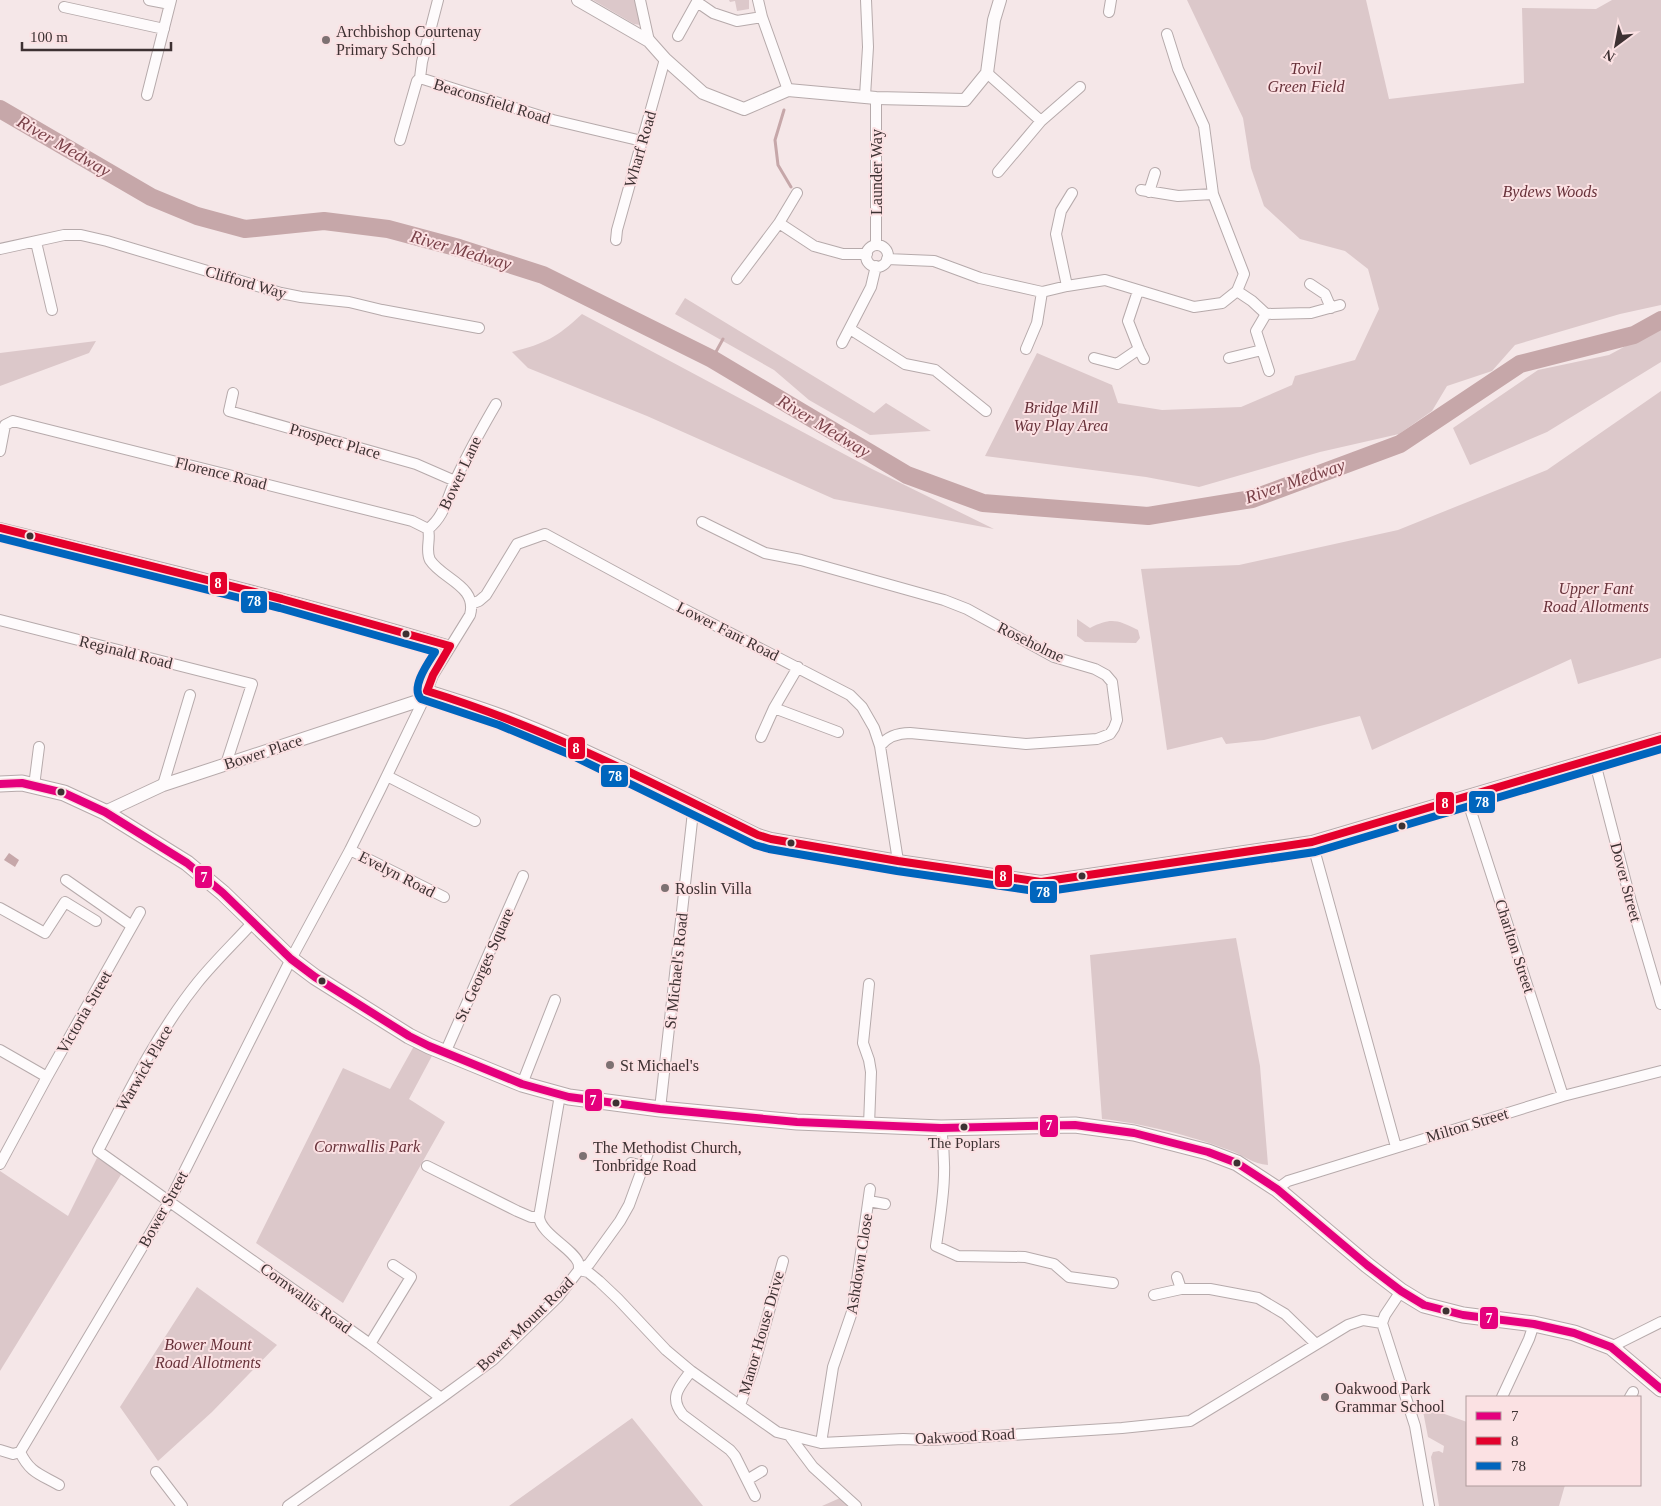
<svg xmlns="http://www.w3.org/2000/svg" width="1661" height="1506" viewBox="0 0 1661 1506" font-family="'Times New Roman',serif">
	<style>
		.green { fill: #dcc8ca }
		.water { fill: #c6a7a9 }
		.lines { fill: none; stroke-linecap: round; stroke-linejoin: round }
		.stream { stroke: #c6a7a9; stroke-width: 3 }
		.river { stroke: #c6a7a9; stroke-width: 18 }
		.minor-casing { stroke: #b6aaab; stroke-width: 12 }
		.tertiary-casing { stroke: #b6aaab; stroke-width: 14 }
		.primary-casing { stroke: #b6aaab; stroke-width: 17 }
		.minor { stroke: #fefbfc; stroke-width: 10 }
		.tertiary { stroke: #fefbfc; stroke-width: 12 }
		.primary { stroke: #fefbfc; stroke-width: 15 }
		.bus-1-casing { stroke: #fbe1e3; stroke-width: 11 }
		.bus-2-casing { stroke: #fbe1e3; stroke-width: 11 }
		.bus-3-casing { stroke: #fbe1e3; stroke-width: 11 }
		.bus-1 { stroke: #e5007d; stroke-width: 8 }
		.bus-2 { stroke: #e4002b; stroke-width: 8 }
		.bus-3 { stroke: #0065bd; stroke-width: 8 }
		.poi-dot { fill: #7d7172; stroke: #fbe1e3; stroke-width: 2 }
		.bus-dot { fill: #3d3132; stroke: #fbe1e3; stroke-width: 2 }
		.labels { text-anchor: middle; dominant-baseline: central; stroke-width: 4; stroke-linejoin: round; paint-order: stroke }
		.bus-label { font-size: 15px; fill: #3d3132; stroke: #fbe1e3 }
		.poi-label { font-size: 16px; fill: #3d3132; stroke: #fbe1e3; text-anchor: start }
		.park-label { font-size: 16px; font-style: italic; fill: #673139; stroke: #fbe1e3 }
		.street-label { font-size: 16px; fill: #3d3132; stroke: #fbe1e3 }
		.water-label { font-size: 18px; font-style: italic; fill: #7a4249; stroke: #fbe1e3 }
		.line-badge { stroke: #fbe1e3; stroke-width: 2 }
		.badge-label { font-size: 14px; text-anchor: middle; font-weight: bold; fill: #fff }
	</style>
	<rect width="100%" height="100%" fill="#f5e7e8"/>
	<path class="green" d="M 593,0 L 635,0 L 640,25 L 634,24 Z
		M 729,0 L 749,0 L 749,9 L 737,11 L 735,1 L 730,2 Z
		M 1187,0 L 1366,0 L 1389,99 L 1524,83 L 1522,8 L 1596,9 L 1612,0 L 1661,0 L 1661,305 L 1620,314 L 1515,345 L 1492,371 L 1447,386 L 1432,411 L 1399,434 L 1320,452 L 1199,487 L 1146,477 L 985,456 L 1037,353 L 1112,385 L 1118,403 L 1162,410 L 1241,407 L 1292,385 L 1295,376 L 1355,360 L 1379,309 L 1368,269 L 1345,251 L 1300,239 L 1264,206 L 1251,168 L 1243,118 Z
		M 685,298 L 874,413 L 886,403 L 931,431 L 870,435 L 809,400 L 774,370 L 675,314 Z
		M 582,314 L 872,469 L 994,529 L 834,499 L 647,416 L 528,368 L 512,352 C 546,343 556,338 582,314 Z
		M 1661,327 L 1661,362 L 1547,432 L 1470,465 L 1453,428 L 1538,370 L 1609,355 Z
		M 96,341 L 89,353 L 0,386 L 0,353 Z
		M 1661,391 L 1661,658 L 1578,684 L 1571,659 L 1372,750 L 1360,716 L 1264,740 L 1226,744 L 1222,737 L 1167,750 L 1141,569 L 1239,565 L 1398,530 L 1547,470 Z
		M 1077,619 L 1090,628 C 1111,617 1118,620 1138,630 L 1140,638 L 1136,643 L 1085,642 L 1077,636 Z
		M 1236,938 L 1260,1066 L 1268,1165 C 1253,1164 1243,1155 1229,1150 C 1191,1136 1142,1123 1102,1119 L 1090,955 Z
		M 414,1046 L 433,1054 L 409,1099 L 445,1122 L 343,1303 L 256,1243 L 343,1068 L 390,1089 Z
		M 97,1158 L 122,1173 L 0,1371 L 0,1171 L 68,1216 Z
		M 197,1287 L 277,1345 L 212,1412 L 158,1461 L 120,1407 Z
		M 1422,1406 L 1467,1422 L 1467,1485 L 1565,1485 L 1559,1506 L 1439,1506 L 1431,1457 L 1433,1452 L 1439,1451 L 1443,1453 L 1444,1446 L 1428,1437 Z
		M 632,1418 L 703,1506 L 509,1506 Z
		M 840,1498 L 848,1506 L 822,1506 Z"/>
	<path class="water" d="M 9,853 L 19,860 L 15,867 L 4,860 Z"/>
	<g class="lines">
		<path class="stream" d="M 784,110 L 775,140 L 778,165 L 791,187
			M 712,359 L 723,339"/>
		<path class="river" d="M 0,109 L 151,197 L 197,216 L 245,229 L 324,221 L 388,229 L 459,248 L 543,275 L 712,359 L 907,475 L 983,503 L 1148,516 L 1252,499 L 1400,444 L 1520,364 L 1634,335 L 1661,320"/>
		<defs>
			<path id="minor" d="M 149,0 L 170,4
				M 438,0 L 422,62 L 420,78 L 553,120 L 642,141
				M 640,0 L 649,41
				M 758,0 L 762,17 L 788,90
				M 697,2 L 713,13 L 737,21 L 762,17
				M 64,7 L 164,29
				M 1109,12 L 1111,0
				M 678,36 L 698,0
				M 987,73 L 1041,121
				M 147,95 L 171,0
				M 865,96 L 868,47 L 866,0
				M 400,140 L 417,81 L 420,78
				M 998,172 L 1041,121 L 1080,87
				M 1141,190 L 1178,196 L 1213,194
				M 1149,192 L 1155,173
				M 779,223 L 814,246 L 843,254 L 867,254
				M 616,240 L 617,230 L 665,59
				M 36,242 L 52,310
				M 876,245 L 876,98
				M866 256a11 11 0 1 1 22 0a11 11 0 1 1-22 0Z
				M 0,249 L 64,235 L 81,235 L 107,241 L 281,293 L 301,297 L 349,302 L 382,310 L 479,328
				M 887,259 L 934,261 L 980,278 L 1042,292 L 1067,286 L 1105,280 L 1194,307 L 1222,303 L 1237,291 L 1244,274 L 1213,194 L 1204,126 L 1178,69 L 1167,34
				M 737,279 L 779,223 L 797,193
				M 1310,284 L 1325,294 L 1331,308
				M 1067,286 L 1056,234 L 1061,211 L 1072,193
				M 1138,291 L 1128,321 L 1139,349 L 1144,359
				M 1237,291 L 1252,301 L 1266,314 L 1311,313 L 1340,305
				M 1266,314 L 1256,331 L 1269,371
				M 850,329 L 905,364 L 935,370 L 986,411
				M 842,343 L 871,287 L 876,266
				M 1026,349 L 1037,323 L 1042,292
				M 1094,358 L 1117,364 L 1139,349
				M 1229,358 L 1262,350
				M 233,393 L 229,411 L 416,464 L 455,481
				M 0,451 L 5,425 L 13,421 L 412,521 L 428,529
				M 702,522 L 765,553 L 801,560 L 944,600 L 967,609 L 1054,657 L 1095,669 L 1106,675 L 1112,682 L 1117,720 L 1114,728 L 1110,734 L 1097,739 L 1026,744 L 910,733 C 898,733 887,737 880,746
				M 0,528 C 150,565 302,601 450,646
				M 428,529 C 445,516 447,497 456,479 C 468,453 482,428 496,404
				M 471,604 L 479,601 L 486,595 L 517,544 L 545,534 L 676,605 L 850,695 L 862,707 L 874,728 L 880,746 L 898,861
				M 0,620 L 252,684 L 226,764
				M 774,708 L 838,732
				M 761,737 L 774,708 L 798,667
				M 1594,759 L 1631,902 L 1661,1004
				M 387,776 L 475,821
				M 163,785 L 190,695
				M 34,786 L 39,747
				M 1466,796 L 1563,1096
				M 1312,842 L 1396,1147
				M 350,850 L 444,897
				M 66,880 L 132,926
				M 0,908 L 45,933 L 65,902 L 96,921
				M 253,922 C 235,942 215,961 198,982 C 157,1033 128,1093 98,1151 L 370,1344 L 441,1398
				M 869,984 L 863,1043 L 869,1060 L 871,1072 L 869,1125
				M 0,1050 L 47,1077
				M 445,1053 L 523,876
				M 522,1084 L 555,1000
				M 660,1109 L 694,803
				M 941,1128 C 948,1171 942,1204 936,1246 L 958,1256 L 1025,1257 L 1054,1264 L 1069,1277 L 1113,1283
				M 631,1163 L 644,1166
				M 0,1164 L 47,1077 L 140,912
				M 427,1166 L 517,1211 L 531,1217 L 539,1217
				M 1277,1189 L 1288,1181 L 1563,1096 L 1661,1071
				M 869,1201 L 885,1204
				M 579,1270 L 588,1272 L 599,1281 L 618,1299 L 666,1350 L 691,1371 L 777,1432 L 821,1443 L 903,1439 L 930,1440 L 1122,1428 L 1190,1421 L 1348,1325 L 1363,1320 L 1382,1323
				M 579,1270 L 589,1264 L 620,1221 L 629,1205 L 648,1153
				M 1177,1277 L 1181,1289
				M 1401,1291 L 1385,1315 L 1382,1323 L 1415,1426 L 1429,1506
				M 1154,1295 L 1181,1289 L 1210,1289 L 1258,1298 L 1285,1314 L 1316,1344
				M 370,1344 L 411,1277 L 393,1265
				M 1611,1347 L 1661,1322
				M 691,1371 C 680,1386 668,1397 683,1415 L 730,1450 L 735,1456 L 755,1496
				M 1502,1397 L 1529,1339 L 1534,1324
				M 1630,1397 L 1633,1392
				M 740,1405 L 753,1369 L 783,1261
				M 789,1435 L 813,1467 L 856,1506
				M 821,1443 L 833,1367 L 853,1309 L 870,1189
				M 0,1450 L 13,1454 L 20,1452 C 30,1473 40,1474 59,1485
				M 20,1452 L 169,1202 L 291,959 L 350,850 L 380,790 L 424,699 L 433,675 L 470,615 C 478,586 442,579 430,560 C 425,550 431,539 428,529
				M 156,1472 L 182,1506
				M 747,1480 L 762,1471
				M 288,1506 L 441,1398 L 493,1360 L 558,1297 L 579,1270 C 579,1267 579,1264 578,1262 C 572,1248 541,1234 539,1217 L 560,1095"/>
			<path id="tertiary" d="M 578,0 L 649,41 L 665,59 L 703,93 L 744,109 L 788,90 L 876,98 L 965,100 L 987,73 L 994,20 L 1000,0
				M 427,691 C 456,700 485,709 513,720 C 597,753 677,795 758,835 L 771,839 L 898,861 L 1041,882 L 1312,842 L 1661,739
				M 105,812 L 163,785 L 424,699"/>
			<path id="primary" d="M 0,784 L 22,783 L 64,793 L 105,812 L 187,863 L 223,893 L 291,959 L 315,977 L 409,1036 L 429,1046 L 522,1084 L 569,1097 L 660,1109 L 797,1122 L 941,1128 L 1075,1125 L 1134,1133 L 1208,1152 L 1237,1163 L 1277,1189 L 1367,1265 L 1401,1291 L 1424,1305 L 1463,1315 L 1534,1324 L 1574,1333 L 1611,1347 L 1661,1389"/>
		</defs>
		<use href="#minor" class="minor-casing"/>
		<use href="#tertiary" class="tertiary-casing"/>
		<use href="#primary" class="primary-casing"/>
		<use href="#minor" class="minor"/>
		<use href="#tertiary" class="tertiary"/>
		<use href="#primary" class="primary"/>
		<defs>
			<path id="bus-1" d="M 0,784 L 22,783 L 64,793 L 105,812 L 187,863 L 223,893 L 291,959 L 315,977 L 409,1036 L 429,1046 L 522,1084 L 569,1097 L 660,1109 L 797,1122 L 941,1128 L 1075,1125 L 1134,1133 L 1208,1152 L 1237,1163 L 1277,1189 L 1367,1265 L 1401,1291 L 1424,1305 L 1463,1315 L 1534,1324 L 1574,1333 L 1611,1347 L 1661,1389"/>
			<path id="bus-2" d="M 0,528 L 282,599 L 450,646 L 433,675 L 427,691 C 544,727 649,781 758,835 L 771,839 L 898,861 L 1041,882 L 1312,842 L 1661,739"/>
			<path id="bus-3" d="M 0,538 L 280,608 L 435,652 C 428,663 410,688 421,699 L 499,725 L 571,755 L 755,845 L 769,849 L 897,871 L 1042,892 L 1315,852 L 1661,749"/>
		</defs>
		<use href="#bus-1" class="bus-1-casing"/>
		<use href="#bus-2" class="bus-2-casing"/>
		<use href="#bus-3" class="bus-3-casing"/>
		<use href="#bus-1" class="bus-1"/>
		<use href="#bus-2" class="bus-2"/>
		<use href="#bus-3" class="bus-3"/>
	</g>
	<g class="poi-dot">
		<circle cx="326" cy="40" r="5"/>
		<circle cx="665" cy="888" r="5"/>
		<circle cx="610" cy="1065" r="5"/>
		<circle cx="583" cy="1156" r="5"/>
		<circle cx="1325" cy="1397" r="5"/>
	</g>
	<g class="bus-dot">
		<circle cx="30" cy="536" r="4.5"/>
		<circle cx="406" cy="634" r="4.5"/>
		<circle cx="61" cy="792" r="4.5"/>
		<circle cx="1402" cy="826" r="4.5"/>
		<circle cx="791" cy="843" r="4.5"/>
		<circle cx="1082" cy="876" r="4.5"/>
		<circle cx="322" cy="981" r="4.5"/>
		<circle cx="616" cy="1103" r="4.5"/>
		<circle cx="964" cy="1127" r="4.5"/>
		<circle cx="1237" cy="1163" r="4.5"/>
		<circle cx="1446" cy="1311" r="4.5"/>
	</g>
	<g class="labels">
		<g class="bus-label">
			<text x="964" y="1143">The Poplars</text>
		</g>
		<g class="poi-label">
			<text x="336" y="31">Archbishop Courtenay<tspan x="336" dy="18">Primary School</tspan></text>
			<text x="675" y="888">Roslin Villa</text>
			<text x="620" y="1065">St Michael's</text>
			<text x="593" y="1147">The Methodist Church,<tspan x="593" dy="18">Tonbridge Road</tspan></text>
			<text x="1335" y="1388">Oakwood Park<tspan x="1335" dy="18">Grammar School</tspan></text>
		</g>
		<g class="park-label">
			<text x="1306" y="68">Tovil<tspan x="1306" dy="18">Green Field</tspan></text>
			<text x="1550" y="191">Bydews Woods</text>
			<text x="1061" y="407">Bridge Mill<tspan x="1061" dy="18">Way Play Area</tspan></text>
			<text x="1596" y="588">Upper Fant<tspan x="1596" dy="18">Road Allotments</tspan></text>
			<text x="367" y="1146">Cornwallis Park</text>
			<text x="208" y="1344">Bower Mount<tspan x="208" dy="18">Road Allotments</tspan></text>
		</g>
		<g class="street-label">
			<text transform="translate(492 101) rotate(17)">Beaconsfield Road</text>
			<text transform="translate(640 149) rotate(-74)">Wharf Road</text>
			<text transform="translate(876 172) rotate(-90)">Launder Way</text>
			<text transform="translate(246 282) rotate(16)">Clifford Way</text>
			<text transform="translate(335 441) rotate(16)">Prospect Place</text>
			<text transform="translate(221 473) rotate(14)">Florence Road</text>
			<text transform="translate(460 473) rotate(-65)">Bower Lane</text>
			<text transform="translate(728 631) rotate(27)">Lower Fant Road</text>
			<text transform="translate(1031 642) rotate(26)">Roseholme</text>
			<text transform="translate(126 652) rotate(14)">Reginald Road</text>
			<text transform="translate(263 752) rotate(-18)">Bower Place</text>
			<text transform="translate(397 874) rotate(27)">Evelyn Road</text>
			<text transform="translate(1626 882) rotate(75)">Dover Street</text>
			<text transform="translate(1515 946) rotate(72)">Charlton Street</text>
			<text transform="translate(484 965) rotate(-66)">St. Georges Square</text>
			<text transform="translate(676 971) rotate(-84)">St Michael's Road</text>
			<text transform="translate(84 1012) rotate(-60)">Victoria Street</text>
			<text transform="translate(144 1068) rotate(-60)">Warwick Place</text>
			<text transform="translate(1467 1125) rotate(-17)">Milton Street</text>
			<text transform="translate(163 1209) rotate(-61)">Bower Street</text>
			<text transform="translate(859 1264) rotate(-81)">Ashdown Close</text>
			<text transform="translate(306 1298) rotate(36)">Cornwallis Road</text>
			<text transform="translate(525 1324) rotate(-44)">Bower Mount Road</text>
			<text transform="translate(761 1333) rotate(-74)">Manor House Drive</text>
			<text transform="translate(965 1436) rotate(-3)">Oakwood Road</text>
		</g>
		<g class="water-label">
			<text transform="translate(64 146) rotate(30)">River Medway</text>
			<text transform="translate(461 250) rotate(16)">River Medway</text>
			<text transform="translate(824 426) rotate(31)">River Medway</text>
			<text transform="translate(1295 481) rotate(-19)">River Medway</text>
		</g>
	</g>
	<g class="line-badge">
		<rect x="209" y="571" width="19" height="24" rx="5" fill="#e4002b"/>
		<rect x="240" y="590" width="28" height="24" rx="5" fill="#0065bd"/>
		<rect x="567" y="736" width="19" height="24" rx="5" fill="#e4002b"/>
		<rect x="600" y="764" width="29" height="24" rx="5" fill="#0065bd"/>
		<rect x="1468" y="790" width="28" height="24" rx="5" fill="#0065bd"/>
		<rect x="1435" y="791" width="20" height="24" rx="5" fill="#e4002b"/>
		<rect x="994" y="864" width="19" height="24" rx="5" fill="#e4002b"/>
		<rect x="194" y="865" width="19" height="24" rx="5" fill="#e5007d"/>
		<rect x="1029" y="880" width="29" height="24" rx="5" fill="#0065bd"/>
		<rect x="584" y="1088" width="19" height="24" rx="5" fill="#e5007d"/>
		<rect x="1039" y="1114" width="20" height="24" rx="5" fill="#e5007d"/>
		<rect x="1479" y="1306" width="20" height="24" rx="5" fill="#e5007d"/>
	</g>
	<g class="badge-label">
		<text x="218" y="588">8</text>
		<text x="254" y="606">78</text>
		<text x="576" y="753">8</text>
		<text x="615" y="781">78</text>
		<text x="1482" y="807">78</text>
		<text x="1445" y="808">8</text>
		<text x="1003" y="881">8</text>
		<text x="204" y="882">7</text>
		<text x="1043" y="897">78</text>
		<text x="593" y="1105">7</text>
		<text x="1049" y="1130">7</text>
		<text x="1489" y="1323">7</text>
	</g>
	<rect x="1466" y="1396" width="175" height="90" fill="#fbe1e3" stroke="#af9b9c"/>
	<rect x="1476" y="1412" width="25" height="8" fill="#e5007d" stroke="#af9b9c"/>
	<text x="1511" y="1421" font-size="15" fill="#3d3132">7</text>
	<rect x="1476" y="1437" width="25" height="8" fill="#e4002b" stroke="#af9b9c"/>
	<text x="1511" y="1446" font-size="15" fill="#3d3132">8</text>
	<rect x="1476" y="1462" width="25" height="8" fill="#0065bd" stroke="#af9b9c"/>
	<text x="1511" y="1471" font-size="15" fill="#3d3132">78</text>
	<g transform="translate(1616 45) rotate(212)" stroke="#fbe1e3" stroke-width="4" paint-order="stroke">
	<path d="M0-4L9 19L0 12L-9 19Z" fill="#3d3132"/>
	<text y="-8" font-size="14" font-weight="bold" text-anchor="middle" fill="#3d3132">N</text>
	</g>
	<path d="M22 42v8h149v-8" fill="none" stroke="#3d3132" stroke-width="2.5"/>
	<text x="30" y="42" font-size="15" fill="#3d3132" stroke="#fbe1e3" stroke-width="4" paint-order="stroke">100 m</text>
</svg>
